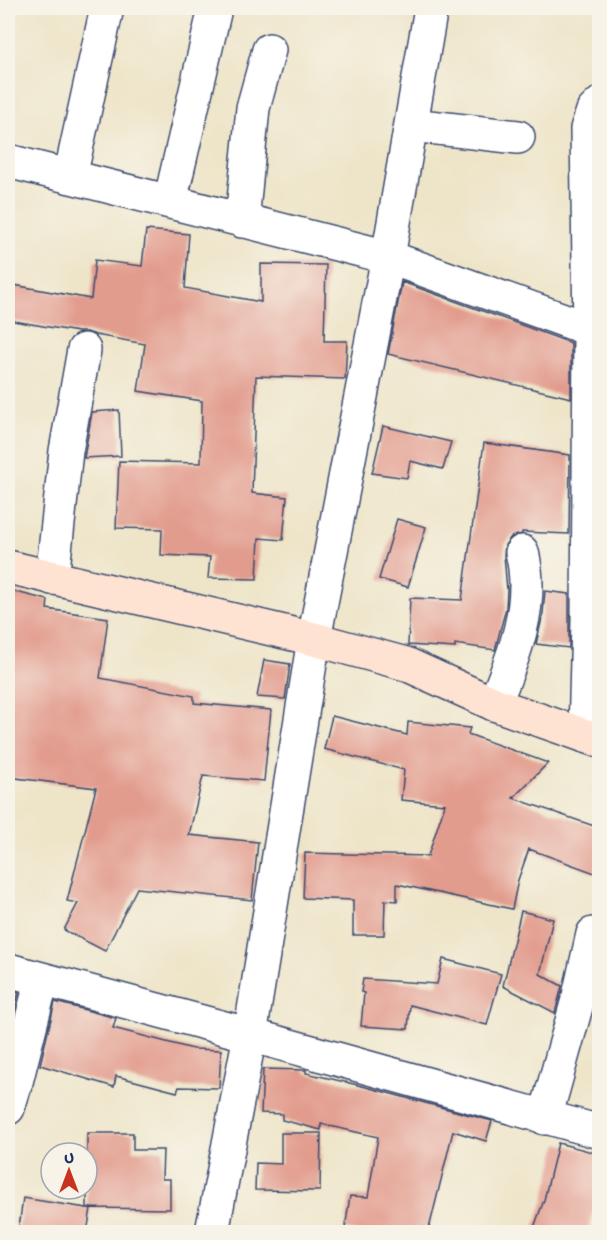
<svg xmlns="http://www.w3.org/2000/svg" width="607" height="1240" viewBox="0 0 607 1240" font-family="'Gochi Hand',sans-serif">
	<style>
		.building { fill: #e29c8e }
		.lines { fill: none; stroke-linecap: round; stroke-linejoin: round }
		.street-casing { stroke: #3b4a6e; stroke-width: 36 }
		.secondary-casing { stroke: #3b4a6e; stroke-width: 36 }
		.street { stroke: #fff; stroke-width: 33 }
		.secondary { stroke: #fee3d2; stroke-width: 33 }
	</style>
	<rect width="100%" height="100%" fill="#f7f3e8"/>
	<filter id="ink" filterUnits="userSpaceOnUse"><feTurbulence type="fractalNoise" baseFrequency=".0167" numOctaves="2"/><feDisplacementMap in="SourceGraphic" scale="12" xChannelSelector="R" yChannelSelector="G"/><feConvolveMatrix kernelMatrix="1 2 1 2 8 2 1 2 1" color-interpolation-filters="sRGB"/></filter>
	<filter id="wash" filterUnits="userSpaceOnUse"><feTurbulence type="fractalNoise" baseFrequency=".008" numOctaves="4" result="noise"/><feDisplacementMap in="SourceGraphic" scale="24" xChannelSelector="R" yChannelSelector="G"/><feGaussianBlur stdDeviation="1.35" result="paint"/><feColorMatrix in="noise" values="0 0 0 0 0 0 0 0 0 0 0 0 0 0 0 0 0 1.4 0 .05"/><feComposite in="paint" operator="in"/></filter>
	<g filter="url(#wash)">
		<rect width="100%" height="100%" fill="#eee5c9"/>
		<g id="blocks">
			<path class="building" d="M 146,230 L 189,234 L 185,288 L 261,302 L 261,264 L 326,265 L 324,341 L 347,341 L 345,379 L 256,376 L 252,493 L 287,497 L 283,540 L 259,538 L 257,579 L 208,578 L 210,557 L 161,555 L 162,529 L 116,528 L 119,461 L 201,463 L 202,401 L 138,391 L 145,344 L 96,335 L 87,332 L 78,332 L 8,320 L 8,284 L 91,299 L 95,260 L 142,266 Z
				M 402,282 L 571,343 L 571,398 L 388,354 Z
				M 119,410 L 121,456 L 84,458 L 92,412 Z
				M 383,426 L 451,442 L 443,469 L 410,461 L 407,478 L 372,473 Z
				M 484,443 L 570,455 L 569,534 L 522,532 L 522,534 L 511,537 L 505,545 L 504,555 L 507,590 L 506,608 L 495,650 L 455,644 L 455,648 L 408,645 L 410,598 L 462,600 Z
				M 397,519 L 426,527 L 408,587 L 379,579 Z
				M 8,590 L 48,600 L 47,609 L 108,618 L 100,678 L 194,696 L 194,703 L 271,710 L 264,781 L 203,776 L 189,835 L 258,842 L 252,900 L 137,888 L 105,951 L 64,930 L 78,903 L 67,901 L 96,788 L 8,777 Z
				M 545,591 L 569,594 L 569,648 L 536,644 L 543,614 Z
				M 264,660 L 290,664 L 285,699 L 257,697 Z
				M 332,716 L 407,735 L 408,722 L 470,728 L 468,734 L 548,763 L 513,798 L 600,828 L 600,875 L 529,849 L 518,880 L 512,909 L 397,884 L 397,901 L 385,900 L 384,935 L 353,935 L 353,900 L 303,898 L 305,853 L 428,856 L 445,804 L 401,800 L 404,770 L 324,749 Z
				M 521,911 L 553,919 L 540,974 L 562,986 L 555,1013 L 503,986 Z
				M 443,959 L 501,974 L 487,1025 L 410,1005 L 408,1029 L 361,1026 L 364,993 L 361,992 L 363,979 L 437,984 Z
				M 8,989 L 19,992 L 8,1039 Z
				M 55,1002 L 116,1018 L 113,1028 L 193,1049 L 221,1050 L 219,1088 L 179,1087 L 177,1092 L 116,1076 L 114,1087 L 40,1065 Z
				M 263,1069 L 306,1070 L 306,1073 L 362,1086 L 492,1121 L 486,1141 L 453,1131 L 428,1233 L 364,1233 L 345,1229 L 350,1196 L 368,1197 L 378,1137 L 321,1124 L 321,1130 L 282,1120 L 282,1114 L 261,1113 Z
				M 87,1133 L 133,1133 L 133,1150 L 163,1150 L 162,1179 L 170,1179 L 170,1209 L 87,1208 L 91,1208 L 87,1233 L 18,1233 L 23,1198 L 87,1208 Z
				M 281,1133 L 321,1133 L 320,1191 L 255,1190 L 256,1163 L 281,1164 Z
				M 558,1143 L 600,1154 L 600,1187 L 588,1233 L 532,1233 L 544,1200 Z"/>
		</g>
	</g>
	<g filter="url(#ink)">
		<use href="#blocks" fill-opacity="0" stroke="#3b4a6e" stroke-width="1.5"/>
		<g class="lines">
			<defs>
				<path id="street" d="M 411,125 L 518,137
					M 8,161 L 388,257 L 600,333
					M 70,177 L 107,8
					M 170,202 L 214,13
					M 242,221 L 253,108 L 269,50
					M 52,578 L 66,451 L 84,350
					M 494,704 C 514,657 535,604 522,552
					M 585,736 L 588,620 L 590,330 L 587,129 L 593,111 L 600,104
					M 8,970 L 250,1035 L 600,1132
					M 8,1108 L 16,1082 L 42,979
					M 545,1118 L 579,996 L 593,934
					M 212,1232 L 250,1035 L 314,639 L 388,257 L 431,8"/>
				<path id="secondary" d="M 8,567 L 314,639 L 406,664 L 494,704 L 600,741"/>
			</defs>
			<use href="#street" class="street-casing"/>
			<use href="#secondary" class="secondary-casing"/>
			<use href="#street" class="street"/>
			<use href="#secondary" class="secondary"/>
		</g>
	</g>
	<rect width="607" height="1240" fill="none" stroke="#f7f3e8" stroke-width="30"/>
	<g transform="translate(69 1171)"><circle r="28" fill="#f7f3e8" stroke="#9fa5b1" stroke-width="1.5"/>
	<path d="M0-4.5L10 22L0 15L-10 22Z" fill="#c8321e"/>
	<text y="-9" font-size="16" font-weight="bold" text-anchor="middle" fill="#1b2f5e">U</text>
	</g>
</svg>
